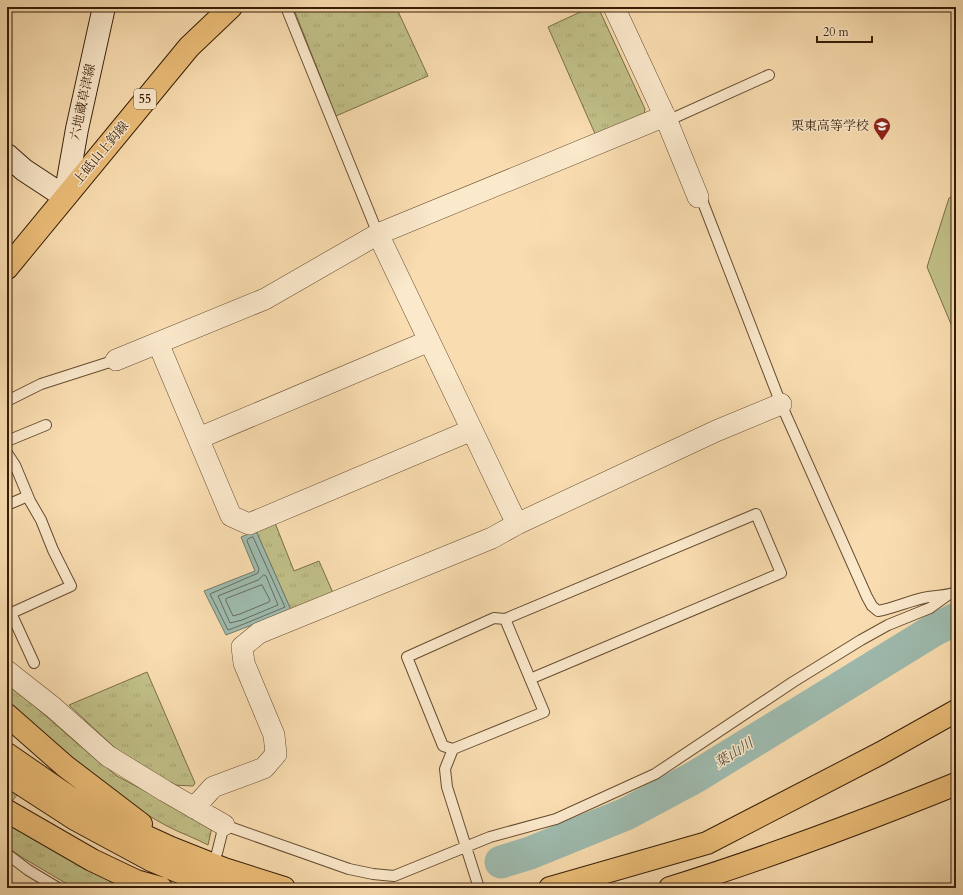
<svg xmlns="http://www.w3.org/2000/svg" width="963" height="895" viewBox="0 0 963 895" font-family="Cardo,'Noto Serif JP',serif">
	<style>
		.grass { fill: url(#grass-tufts); stroke: #7c6e48 }
		.garden { fill: #c1c088; stroke: #7c6e48 }
		.water { fill: #9ebbaf; stroke: #747c6c }
		.lines { fill: none; stroke-linecap: round; stroke-linejoin: round }
		.shore { stroke: #6a6c5c; stroke-width: 1 }
		.river { stroke: #9ebbaf; stroke-width: 33 }
		.lane-casing { stroke: #674d32; stroke-width: 12 }
		.street-casing { stroke: #674d32; stroke-width: 22 }
		.secondary-casing { stroke: #361d08; stroke-width: 24 }
		.primary-casing { stroke: #361d08; stroke-width: 24 }
		.highway-casing { stroke: #361d08; stroke-width: 24 }
		.lane { stroke: #fbe9cc; stroke-width: 10 }
		.street { stroke: #fbe9cc; stroke-width: 21 }
		.secondary { stroke: #fbe9cc; stroke-width: 22 }
		.primary { stroke: #ecbe78; stroke-width: 22 }
		.highway { stroke: #ecbe78; stroke-width: 22 }
		.labels { text-anchor: middle; dominant-baseline: central; stroke-width: 3; stroke-linejoin: round; paint-order: stroke }
		.shield { fill: #fbe9cc; stroke: #715a43; stroke-width: 1 }
		.shield-label { font-size: 12px; font-weight: bold; fill: #361d08 }
		.street-label { font-size: 13px; fill: #361d08; stroke: #fbe9cc }
		.poi-label { font-size: 13px; fill: #361d08; stroke: #fbe9cc; text-anchor: end }
		.water-label { font-size: 14px; font-style: italic; fill: #554c3a; stroke: #fbe9cc }
	</style>
	<defs>
		<pattern id="grass-tufts" width="24" height="20" patternUnits="userSpaceOnUse"><rect width="24" height="20" fill="#c1c088"/><path d="M3 7l-1-3M5 7V3M7 7l1-3M15 17l-1-3M17 17v-4M19 17l1-3" fill="none" stroke="#a6a574"/></pattern>
	</defs>
	<rect width="100%" height="100%" fill="#f9ddb0"/>
	<filter id="stains"><feTurbulence type="fractalNoise" baseFrequency=".005" numOctaves="4"/><feColorMatrix values="0 0 0 0 .2 0 0 0 0 .09 0 0 0 0 .02 0 0 0 .5 -.17"/></filter>
	<radialGradient id="worn" r=".72"><stop offset=".6" stop-color="#630" stop-opacity="0"/><stop offset="1" stop-color="#630" stop-opacity=".3"/></radialGradient>
	<path class="grass" d="M 293,7 L 396,7 L 428,76 L 336,116 Z
		M 591,7 L 598,7 L 645,109 L 644,115 L 596,136 L 548,27 Z
		M 275,523 L 294,571 L 319,561 L 333,593 L 291,610 L 256,531 Z
		M 147,672 L 195,783 L 193,786 L 172,785 L 117,750 L 69,705 Z
		M 7,682 L 78,744 L 117,776 L 212,827 L 208,845 C 195,838 180,833 167,826 C 107,794 56,746 7,700 Z
		M 7,785 L 19,793 L 11,802 L 7,799 Z
		M 7,823 L 136,888 L 74,888 L 23,858 L 7,847 Z"/>
	<path class="garden" d="M 956,195 L 956,336 L 927,267 L 949,198 Z"/>
	<path class="water" d="M 256,531 L 291,610 L 226,635 L 204,591 L 255,571 L 241,537 Z"/>
	<g class="lines">
		<path class="shore" d="M 253,537 L 285,607 L 244,624 L 228,630 L 210,594 L 258,573 L 259,569 L 247,541 L 248,539 Z
			M 264,575 L 266,576 L 278,605 L 242,620 L 230,623 L 218,596 L 258,580 Z
			M 262,585 L 270,600 L 269,602 L 240,614 L 233,616 L 226,601 L 226,599 Z"/>
		<path class="river" d="M 501,862 L 530,853 L 626,814 L 695,777 L 934,630 L 956,619"/>
		<defs>
			<path id="lane" d="M 286,7 L 378,234
				M 667,121 L 769,75
				M 698,197 L 702,200 L 781,404 L 867,597 L 872,606 L 878,611 C 895,608 911,600 928,597 C 938,595 947,596 956,592
				M 7,401 L 41,384 L 116,360
				M 7,441 L 46,425
				M 7,453 L 15,465 L 30,501 L 41,520 L 53,550 L 71,586 L 7,615
				M 7,505 L 28,496
				M 11,613 L 34,663
				M 453,749 L 443,746 L 407,657 L 494,618 L 505,619
				M 217,853 L 224,825 L 349,869 L 373,874 L 394,876 L 490,837 L 556,819 L 655,774 L 793,682 L 861,640 L 888,625 L 930,608 L 948,595
				M 7,854 L 28,870 L 58,888
				M 479,888 L 447,787 L 445,769 L 453,749 L 544,712 L 505,619 L 756,514 L 781,573 L 530,679"/>
			<path id="street" d="M 614,7 L 667,121 L 698,197
				M 378,234 L 517,524
				M 158,343 L 231,516 L 249,524 L 472,430
				M 116,360 L 265,299 L 378,234 L 665,116
				M 199,438 L 429,341
				M 7,671 L 54,708 L 108,756 L 165,791 L 224,825
				M 194,808 L 213,787 L 264,768 L 276,754 L 274,735 L 244,663 L 242,647 L 259,633 L 492,538 L 517,524 L 716,431 L 781,404"/>
			<path id="secondary" d="M 7,155 L 24,170 L 65,197 L 77,129 L 104,7"/>
			<path id="primary" d="M 7,268 L 189,47 L 231,7"/>
			<path id="highway" d="M 7,715 L 65,766 L 141,824
				M 7,754 L 88,810 L 171,848 L 224,869 L 284,888
				M 7,775 L 75,819 L 151,860 L 187,875 L 225,888
				M 7,811 L 92,860 L 136,881 L 161,888
				M 550,888 L 707,843 L 881,753 L 956,711
				M 670,888 C 766,858 862,822 956,784"/>
		</defs>
		<use href="#lane" class="lane-casing"/>
		<use href="#street" class="street-casing"/>
		<use href="#secondary" class="secondary-casing"/>
		<use href="#primary" class="primary-casing"/>
		<use href="#highway" class="highway-casing"/>
		<use href="#lane" class="lane"/>
		<use href="#street" class="street"/>
		<use href="#secondary" class="secondary"/>
		<use href="#primary" class="primary"/>
		<use href="#highway" class="highway"/>
	</g>
	<defs>
		<symbol id="school-pin" viewBox="-11 -11 22 30"><path d="M0 17L-7.5 6A9.5 9.5 0 1 1 7.5 6Z" fill="#8f2418" stroke="#fbe9cc"/><path d="M0-5L7-2L0 1L-7-2ZM-4 1L0 2.5L4 1V4Q0 6-4 4Z" fill="#fff"/></symbol>
	</defs>
	<g fill-rule="evenodd">
		<use href="#school-pin" x="872" y="116" width="20" height="27"/>
	</g>
	<g class="labels">
		<rect class="shield" x="134" y="89" width="22" height="20" rx="3"/>
		<g class="shield-label">
			<text x="145" y="99">55</text>
		</g>
		<g class="street-label">
			<text transform="translate(83 102) rotate(-78)">六地蔵草津線</text>
			<text transform="translate(101 153) rotate(-50)">上砥山上鈎線</text>
		</g>
		<g class="poi-label">
			<text x="869" y="126">栗東高等学校</text>
		</g>
		<g class="water-label">
			<text transform="translate(734 753) rotate(-32)">葉山川</text>
		</g>
	</g>
	<rect width="963" height="895" fill="none" stroke="#f9ddb0" stroke-width="24"/>
	<rect x="8" y="8" width="947" height="879" fill="none" stroke="#361d08" stroke-width="2"/>
	<rect x="12" y="12" width="939" height="871" fill="none" stroke="#361d08"/>
	<path d="M817 36v6h55v-6" fill="none" stroke="#361d08" stroke-width="2"/>
	<text x="823" y="36" font-size="12" fill="#361d08" stroke="#fbe9cc" stroke-width="3" paint-order="stroke">20 m</text>
	<rect width="100%" height="100%" filter="url(#stains)"/>
	<rect width="100%" height="100%" fill="url(#worn)"/>
</svg>
